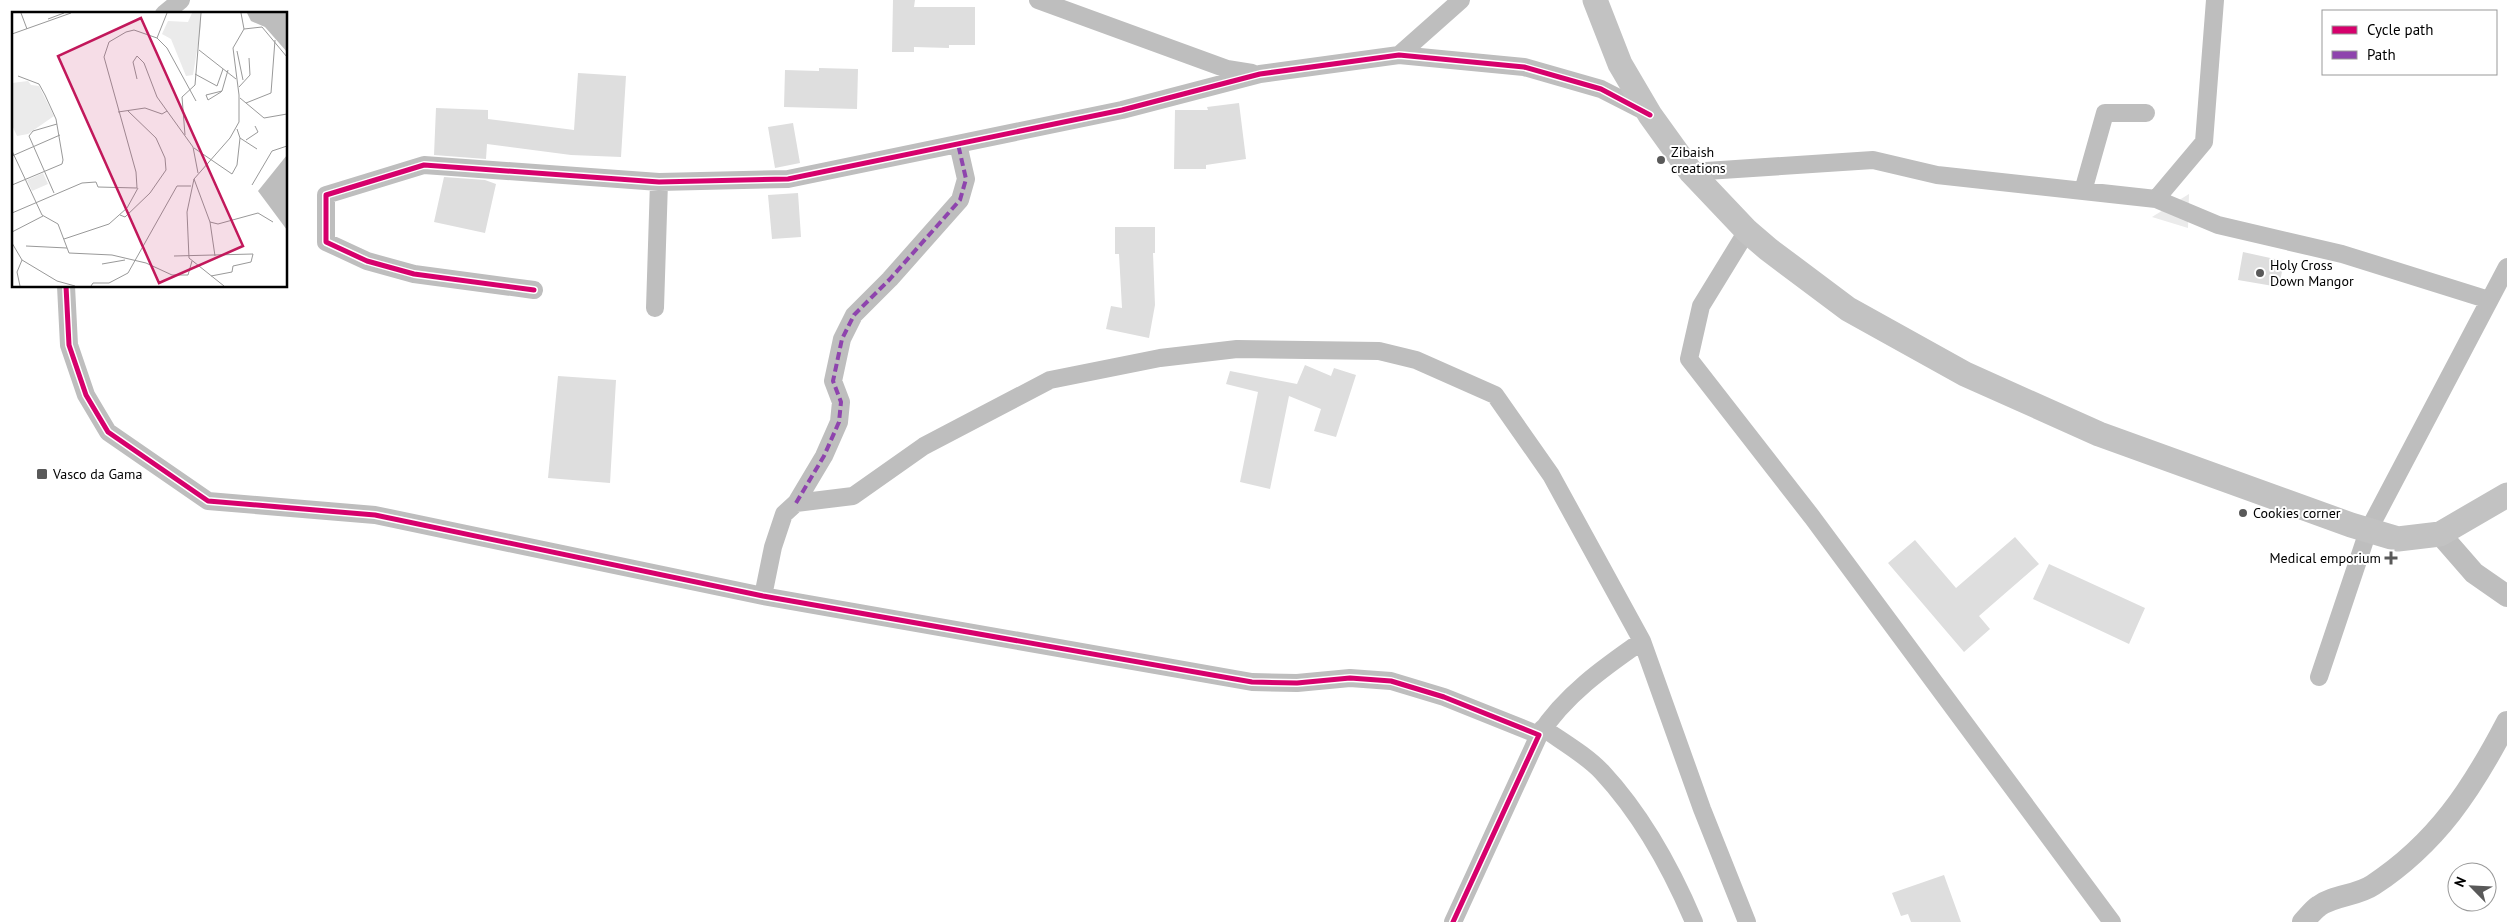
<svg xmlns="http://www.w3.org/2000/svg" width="2507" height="922" viewBox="0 0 2507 922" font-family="'PT Sans',sans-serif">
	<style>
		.green { fill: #ebebeb }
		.building { fill: #dedede }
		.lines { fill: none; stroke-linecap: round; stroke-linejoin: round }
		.minor { stroke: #bebebe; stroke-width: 18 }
		.tertiary { stroke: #bebebe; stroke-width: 22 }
		.secondary { stroke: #c2c2c2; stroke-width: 25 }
		.quiet { stroke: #8e44ad; stroke-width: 4; stroke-dasharray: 8 4; stroke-linecap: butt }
		.cycleway-casing { stroke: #fff; stroke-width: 8 }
		.cycleway { stroke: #d6006c; stroke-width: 5 }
		.poi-dot { fill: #595959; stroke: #fff; stroke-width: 2 }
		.labels { text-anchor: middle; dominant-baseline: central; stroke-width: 4; stroke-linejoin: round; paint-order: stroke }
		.poi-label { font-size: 14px; fill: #000; stroke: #fff; text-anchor: start }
		.inset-road { fill: none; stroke: #999; stroke-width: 1 }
		.view { fill: #c2185b; fill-opacity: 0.15; stroke: #c2185b; stroke-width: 2.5 }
		.inset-edge { fill: none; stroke: #000; stroke-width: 2.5 }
	</style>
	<rect width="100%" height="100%" fill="#fff"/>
	<path class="green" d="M 2189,194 L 2188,228 L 2152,217 Z"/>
	<path class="building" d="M 893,0 L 915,0 L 914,7 L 975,7 L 975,45 L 949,45 L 949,48 L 914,47 L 914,52 L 892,52 Z
		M 819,68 L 858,69 L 857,109 L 784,107 L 785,70 L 819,71 Z
		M 578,73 L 626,76 L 621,157 L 571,155 L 487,144 L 486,159 L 434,155 L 436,108 L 488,110 L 488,119 L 574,130 Z
		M 1239,103 L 1246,159 L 1206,165 L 1206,169 L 1174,169 L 1175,110 L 1208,110 L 1207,107 Z
		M 793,123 L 800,163 L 775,168 L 768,127 Z
		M 444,177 L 485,180 L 496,184 L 485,233 L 434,222 Z
		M 798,193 L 801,237 L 772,239 L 768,195 Z
		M 1115,227 L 1155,227 L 1155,253 L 1153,253 L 1155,305 L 1149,338 L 1106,329 L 1111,306 L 1122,308 L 1119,254 L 1115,254 Z
		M 2243,252 L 2284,261 L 2279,287 L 2238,280 Z
		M 1305,365 L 1331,376 L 1334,368 L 1356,375 L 1336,437 L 1314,431 L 1321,409 L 1289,396 L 1270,489 L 1240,482 L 1258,392 L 1226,384 L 1230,371 L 1297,384 Z
		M 558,376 L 616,380 L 610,483 L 548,478 Z
		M 2015,537 L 2039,564 L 1979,616 L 1990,629 L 1964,652 L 1888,563 L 1915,540 L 1956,588 Z
		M 2049,564 L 2145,608 L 2129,644 L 2033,599 Z
		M 1944,875 L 1961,922 L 1911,922 L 1908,914 L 1901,916 L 1892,893 Z"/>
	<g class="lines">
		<path class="minor" d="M 1038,0 L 1227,69 L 1252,73
			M 164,14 L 181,0
			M 1399,55 L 1461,0
			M 1691,172 L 1873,160 L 1937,175 L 2156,199 L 2218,225 L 2342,254 L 2489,300
			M 2083,191 L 2105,113 L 2146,113
			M 2156,199 L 2204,142 L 2215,0
			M 1747,231 L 1701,306 L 1689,359 L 1812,517 L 2112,922
			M 66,286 L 69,345 L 86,395 L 108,432 L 208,501 L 375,515 L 763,596 L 1252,682 L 1297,683 L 1350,678 L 1391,681 L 1444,697 L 1539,735 L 1453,922
			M 534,290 L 414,274 L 367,261 L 326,242 L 326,195 L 424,165 L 659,182 L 788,179 L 1122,110 L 1260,74 L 1399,55 L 1524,67 L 1601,89 L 1650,114
			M 655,308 L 659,182
			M 796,503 L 853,496 L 924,446 L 1050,380 L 1160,358 L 1237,349 L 1379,351 L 1416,360 L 1495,395 L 1551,475 L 1642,641 L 1702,809 L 1747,922
			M 763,596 L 773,547 L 784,514 L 796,503 L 824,456 L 839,422 L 841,402 L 833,381 L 842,339 L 854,315 L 890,279 L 960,200 L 966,179 L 958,144
			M 2319,677 L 2368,531 L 2507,267
			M 1543,728 C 1563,742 1586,755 1602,772 C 1641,814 1672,870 1694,922
			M 1539,735 C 1565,695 1603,668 1642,641"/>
		<path class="tertiary" d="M 2440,534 L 2474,573 L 2507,596
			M 2303,922 C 2308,917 2313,910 2319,906 C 2334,895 2357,896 2373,885 C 2437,843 2472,789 2507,722"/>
		<path class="secondary" d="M 1595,0 L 1620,64 L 1650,115 L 1691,172 L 1747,231 L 1768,249 L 1848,309 L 1965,374 L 2099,434 L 2351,525 L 2398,539 L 2440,534 L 2507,495"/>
		<path class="quiet" d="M 796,503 L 824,456 L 839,422 L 841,402 L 833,381 L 842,339 L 854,315 L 890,279 L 960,200 L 966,179 L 958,144"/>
		<defs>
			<path id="cycleway" d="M 66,286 L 69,345 L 86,395 L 108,432 L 208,501 L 375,515 L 763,596 L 1252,682 L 1297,683 L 1350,678 L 1391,681 L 1444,697 L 1539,735 L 1453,922
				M 534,290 L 414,274 L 367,261 L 326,242 L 326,195 L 424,165 L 659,182 L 788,179 L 1122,110 L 1260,74 L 1399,55 L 1524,67 L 1601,89 L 1650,115"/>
		</defs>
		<use href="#cycleway" class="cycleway-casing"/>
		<use href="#cycleway" class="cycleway"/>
	</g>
	<g class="poi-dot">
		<circle cx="1661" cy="160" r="5"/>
		<circle cx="2260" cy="273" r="5"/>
		<rect x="36" y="468" width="12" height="12" rx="2.5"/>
		<circle cx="2243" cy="513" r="5"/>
		<path d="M2388.5 550.5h5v5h5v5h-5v5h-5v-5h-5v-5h5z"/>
	</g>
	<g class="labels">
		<g class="poi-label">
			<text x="1671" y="152">Zibaish<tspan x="1671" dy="16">creations</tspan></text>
			<text x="2270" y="265">Holy Cross<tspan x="2270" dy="16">Down Mangor</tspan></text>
			<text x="53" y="474">Vasco da Gama</text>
			<text x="2253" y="513">Cookies corner</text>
			<text x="2381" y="558" text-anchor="end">Medical emporium</text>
		</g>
	</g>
	<g transform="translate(12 12)">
		<rect width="275" height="275" fill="#fff"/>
		<path d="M 180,1 L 188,1 L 189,14 L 181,63 L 174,64 L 159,27 L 150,22 L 156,9 L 176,10 ZM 16,69 L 19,73 L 27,74 L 42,104 L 16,122 L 5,124 L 0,113 L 0,71 ZM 31,161 L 36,172 L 20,179 L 15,168 Z" fill="#ebebeb"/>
		<path d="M 235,1 L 275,1 L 275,40 L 253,15 L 239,9 ZM 275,143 L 275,218 L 246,179 Z" fill="#bdbdbd"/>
		<path class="inset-road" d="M 9,1 L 15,17M 36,7 L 52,1M 232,17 L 250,15 L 275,45M 0,22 L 59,1M 145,26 L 155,36 L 184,89M 187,38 L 224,67M 225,39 L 231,68M 183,62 L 205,74 L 211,57M 125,67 L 121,50 L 125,44 L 132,51 L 145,85 L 181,135 L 186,161M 227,75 L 238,63 L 237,46M 210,79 L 194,83 L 196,88 L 209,80 L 210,79 L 216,58M 228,86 L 234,91 L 259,81 L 263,28M 234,91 L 252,106 L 275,102M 106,100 L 133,96 L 150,102 L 155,99M 173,123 L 170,85 L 183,73 L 189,1M 228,126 L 245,137M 234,128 L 246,120 L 243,114M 182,136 L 220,162 L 225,153 L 228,126 L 225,117M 0,139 L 30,203 L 46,212 L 57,241 L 100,243 L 134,251 L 160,263 L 176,263 L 180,249M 0,144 L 48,123M 182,167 L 198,210 L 203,244M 0,173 L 50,152 L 51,148 L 44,107 L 33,83 L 27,72 L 6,64M 240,173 L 260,139 L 275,134M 42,181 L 17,124 L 21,119 L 45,112M 0,201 L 70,171 L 84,170 L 86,175 L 125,176 L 124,160 L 92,45 L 97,30 L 114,20 L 122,18 L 145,26 L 155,1M 108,203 L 113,205 L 138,181 L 154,158 L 153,146 L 144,126 L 116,99M 198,210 L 206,212 L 246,201 L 261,210M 0,220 L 31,204M 52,227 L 97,212 L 115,196 L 126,176M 0,231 L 10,248 L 45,269 L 63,274M 14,234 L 55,236M 162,244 L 241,242 L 239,250 L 221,254 L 220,260 L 199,264M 90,252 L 113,248M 8,274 L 5,260 L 10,248M 79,274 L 81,271 L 97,271 L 116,261 L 165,174 L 179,174M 212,274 L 177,246 L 175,200 L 182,167 L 218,126 L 227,110 L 227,83 L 221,36 L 232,17 L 229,1"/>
		<path class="view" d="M 129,6 L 231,234 L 147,271 L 46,44 Z"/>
		<rect width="275" height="275" class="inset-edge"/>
	</g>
	<rect x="2322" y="10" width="175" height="65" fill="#ffffff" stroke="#999999"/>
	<rect x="2332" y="26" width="25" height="8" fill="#d6006c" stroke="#999999"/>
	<text x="2367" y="35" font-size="15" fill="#000000">Cycle path</text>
	<rect x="2332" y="51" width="25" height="8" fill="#8e44ad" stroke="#999999"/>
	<text x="2367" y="60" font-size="15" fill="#000000">Path</text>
	<g transform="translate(2472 887) rotate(294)"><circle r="24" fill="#ffffff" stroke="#999999"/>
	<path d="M0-4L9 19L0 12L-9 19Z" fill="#595959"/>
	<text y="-8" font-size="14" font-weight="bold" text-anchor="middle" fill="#000000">N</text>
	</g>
</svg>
